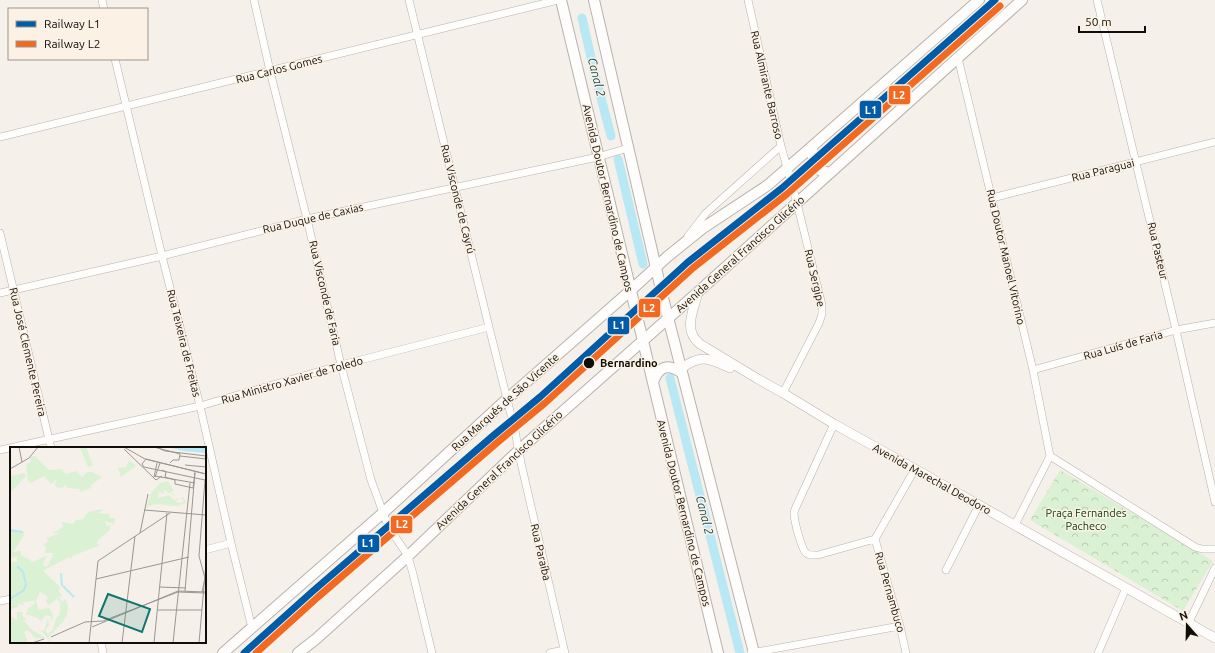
<svg xmlns="http://www.w3.org/2000/svg" width="1215" height="653" viewBox="0 0 1215 653" font-family="Ubuntu,sans-serif">
	<style>
		.park { fill: url(#park-crowns) }
		.lines { fill: none; stroke-linecap: round; stroke-linejoin: round }
		.canal { stroke: #b8e8f4; stroke-width: 9 }
		.minor-casing { stroke: #b7b2ae; stroke-width: 8 }
		.tertiary-casing { stroke: #b7b2ae; stroke-width: 10 }
		.secondary-casing { stroke: #b7b2ae; stroke-width: 12 }
		.minor { stroke: #fefdfc; stroke-width: 7 }
		.tertiary { stroke: #fefdfc; stroke-width: 9 }
		.secondary { stroke: #fefdfc; stroke-width: 10 }
		.rail-1-casing { stroke: #fbf1e5; stroke-width: 10 }
		.rail-2-casing { stroke: #fbf1e5; stroke-width: 10 }
		.rail-1 { stroke: #005ca9; stroke-width: 7 }
		.rail-2 { stroke: #f26a21; stroke-width: 7 }
		.stop-dot { fill: #110e0a; stroke: #fbf1e5; stroke-width: 1.5 }
		.labels { text-anchor: middle; dominant-baseline: central; stroke-width: 3; stroke-linejoin: round; paint-order: stroke }
		.street-label { font-size: 11px; fill: #110e0a; stroke: #fbf1e5 }
		.stop-label { font-size: 11px; font-weight: bold; fill: #110e0a; stroke: #fbf1e5; text-anchor: start }
		.park-label { font-size: 11px; fill: #0c400f; stroke: #fbf1e5 }
		.water-label { font-size: 12px; font-style: italic; fill: #0e4c59; stroke: #fbf1e5 }
		.inset-river { fill: none; stroke: #b8e8f4; stroke-width: 2 }
		.inset-road { fill: none; stroke: #9a9690; stroke-width: 1 }
		.view { fill: #0f766e; fill-opacity: 0.15; stroke: #0f766e; stroke-width: 2 }
		.inset-edge { fill: none; stroke: #110e0a; stroke-width: 2 }
		.line-badge { stroke: #fbf1e5; stroke-width: 1.5 }
		.badge-label { font-size: 11px; text-anchor: middle; font-weight: bold; fill: #fff }
	</style>
	<defs>
		<pattern id="park-crowns" width="20" height="18" patternUnits="userSpaceOnUse"><rect width="20" height="18" fill="#daf1d3"/><path d="M2 6a3 3 0 1 1 6 0M12 15a3 3 0 1 1 6 0" fill="none" stroke="#bacdb4"/></pattern>
	</defs>
	<rect width="100%" height="100%" fill="#f6f0ea"/>
	<path class="park" d="M 1060,470 L 1213,561 L 1183,611 L 1030,520 Z"/>
	<g class="lines">
		<path class="canal" d="M 582,18 L 595,75 L 611,136
			M 618,159 L 643,264
			M 670,378 L 740,653"/>
		<defs>
			<path id="minor" d="M 102,0 L 104,9
				M 254,0 L 270,71 L 307,219 L 341,365 L 371,480 L 388,526 L 408,556 L 413,574 L 432,653
				M 409,0 L 489,327 L 515,431 L 521,463 L 565,653
				M 748,0 L 781,146 L 797,203 L 822,305 L 822,314 L 819,323 L 783,393
				M 1097,0 L 1176,330 L 1215,502
				M 958,58 L 1033,370 L 1050,456
				M 115,59 L 162,256 L 200,406 L 231,543 L 252,628
				M 0,137 L 558,0
				M 992,198 L 1215,142
				M 0,233 L 51,448
				M 688,236 L 706,213 L 781,146
				M 0,293 L 162,256 L 307,219 L 598,157 L 628,148
				M 1033,370 L 1176,330 L 1215,323
				M 834,424 L 796,507 C 795,509 794,511 794,513 C 794,520 801,548 806,553 C 809,556 814,555 818,555 L 875,539
				M 0,450 L 200,406 L 341,365 L 489,327
				M 1015,525 L 1050,456 L 1195,547 L 1202,549 L 1215,549
				M 205,550 L 231,543
				M 946,570 L 979,505
				M 0,601 L 11,599
				M 1188,624 L 1215,568
				M 101,642 L 103,653
				M 550,653 L 564,650
				M 751,653 L 900,626
				M 906,653 L 900,626 L 875,539 L 915,469
				M 1098,653 L 1126,588"/>
			<path id="tertiary" d="M 698,292 C 694,310 682,330 700,344 L 758,379 L 783,393 L 834,424 L 915,469 L 1215,638
				M 681,369 C 701,353 710,359 730,368"/>
			<path id="secondary" d="M 561,0 L 718,653
				M 594,0 L 663,298 L 754,653
				M 812,148 C 812,161 815,174 831,172
				M 653,382 C 659,366 668,363 682,373
				M 223,653 L 384,512 L 507,399 L 630,291 L 667,257 L 703,228 L 768,185 L 979,0
				M 298,653 L 316,639 L 408,556 L 518,451 L 698,292 L 1022,0"/>
		</defs>
		<use href="#minor" class="minor-casing"/>
		<use href="#tertiary" class="tertiary-casing"/>
		<use href="#secondary" class="secondary-casing"/>
		<use href="#minor" class="minor"/>
		<use href="#tertiary" class="tertiary"/>
		<use href="#secondary" class="secondary"/>
		<defs>
			<path id="rail-1" d="M 244,653 L 313,591 L 494,435 L 540,397 L 688,262 L 782,188 L 995,0"/>
			<path id="rail-2" d="M 256,653 L 318,597 L 499,441 L 545,403 L 693,268 L 787,194 L 1000,6"/>
		</defs>
		<use href="#rail-1" class="rail-1-casing"/>
		<use href="#rail-2" class="rail-2-casing"/>
		<use href="#rail-1" class="rail-1"/>
		<use href="#rail-2" class="rail-2"/>
	</g>
	<circle class="stop-dot" cx="589" cy="363" r="6"/>
	<g class="labels">
		<g class="street-label">
			<text transform="translate(279 69) rotate(-14)">Rua Carlos Gomes</text>
			<text transform="translate(767 85) rotate(77)">Rua Almirante Barroso</text>
			<text transform="translate(1103 170) rotate(-14)">Rua Paraguai</text>
			<text transform="translate(608 198) rotate(77)">Avenida Doutor Bernardino de Campos</text>
			<text transform="translate(458 199) rotate(76)">Rua Visconde de Cayrú</text>
			<text transform="translate(313 218) rotate(-13)">Rua Duque de Caxias</text>
			<text transform="translate(1158 251) rotate(77)">Rua Pasteur</text>
			<text transform="translate(740 254) rotate(-42)">Avenida General Francisco Glicério</text>
			<text transform="translate(1006 257) rotate(77)">Rua Doutor Manoel Vitorino</text>
			<text transform="translate(815 278) rotate(77)">Rua Sergipe</text>
			<text transform="translate(325 293) rotate(77)">Rua Visconde de Faria</text>
			<text transform="translate(184 343) rotate(76)">Rua Teixeira de Freitas</text>
			<text transform="translate(1123 345) rotate(-16)">Rua Luís de Faria</text>
			<text transform="translate(28 352) rotate(77)">Rua José Clemente Pereira</text>
			<text transform="translate(292 380) rotate(-16)">Rua Ministro Xavier de Toledo</text>
			<text transform="translate(505 402) rotate(-42)">Rua Marquês de São Vicente</text>
			<text transform="translate(499 470) rotate(-43)">Avenida General Francisco Glicério</text>
			<text transform="translate(932 479) rotate(29)">Avenida Marechal Deodoro</text>
			<text transform="translate(684 513) rotate(76)">Avenida Doutor Bernardino de Campos</text>
			<text transform="translate(541 552) rotate(77)">Rua Paraíba</text>
			<text transform="translate(890 592) rotate(74)">Rua Pernambuco</text>
		</g>
		<g class="stop-label">
			<text x="600" y="363">Bernardino</text>
		</g>
		<g class="park-label">
			<text x="1086" y="513">Praça Fernandes<tspan x="1086" dy="13">Pacheco</tspan></text>
		</g>
		<g class="water-label">
			<text transform="translate(597 77) rotate(76)">Canal 2</text>
			<text transform="translate(705 515) rotate(76)">Canal 2</text>
		</g>
	</g>
	<g transform="translate(10 447)">
		<rect width="196" height="196" fill="#f6f0ea"/>
		<path d="M 25,9 L 39,23 L 51,22 L 56,27 L 66,24 L 72,30 L 77,25 L 82,25 L 92,30 L 81,38 L 81,41 L 70,45 L 70,42 L 57,41 L 56,38 L 52,41 L 46,40 L 45,37 L 47,32 L 41,37 L 34,29 L 21,36 L 18,34 L 16,18 L 21,15 L 20,10 ZM 119,13 L 126,19 L 111,30 L 108,21 L 116,20 ZM 0,25 L 2,29 L 14,26 L 16,29 L 0,46 ZM 158,34 L 164,44 L 160,46 L 164,47 L 165,49 L 157,45 L 154,42 L 154,47 L 149,45 L 148,51 L 159,48 L 164,53 L 168,51 L 166,55 L 171,56 L 174,54 L 171,51 L 173,50 L 176,56 L 167,59 L 145,57 L 136,60 L 142,45 L 150,36 ZM 92,62 L 93,63 L 88,66 L 100,67 L 99,71 L 105,71 L 104,77 L 95,74 L 97,80 L 100,77 L 100,83 L 88,93 L 87,97 L 91,98 L 62,109 L 61,113 L 59,110 L 33,124 L 50,140 L 49,144 L 52,149 L 48,151 L 53,152 L 50,152 L 52,155 L 55,152 L 58,158 L 57,168 L 53,174 L 55,172 L 39,190 L 41,196 L 36,196 L 40,193 L 30,183 L 34,184 L 38,171 L 39,178 L 35,183 L 38,187 L 43,183 L 46,171 L 50,167 L 50,155 L 47,152 L 39,158 L 36,154 L 38,150 L 30,145 L 26,154 L 29,163 L 39,161 L 41,164 L 43,168 L 41,176 L 41,170 L 37,168 L 31,173 L 32,176 L 28,171 L 15,167 L 18,164 L 17,162 L 23,159 L 18,156 L 24,158 L 25,154 L 13,155 L 14,159 L 8,156 L 9,159 L 0,163 L 0,144 L 2,143 L 0,142 L 0,116 L 7,114 L 7,110 L 0,111 L 0,83 L 14,85 L 14,88 L 3,105 L 11,104 L 11,108 L 23,115 L 38,108 L 34,114 L 33,118 L 37,120 L 44,106 L 35,106 L 36,100 L 33,97 L 37,96 L 38,92 L 35,92 L 49,86 L 43,86 L 53,80 L 52,75 L 63,77 L 66,73 L 73,72 L 78,65 ZM 7,165 L 13,165 L 12,169 L 17,173 L 13,173 L 22,183 L 36,191 L 25,191 L 18,183 L 14,185 L 18,196 L 0,196 L 0,169 L 7,173 Z" fill="#daf1d3"/>
		<path d="M 76,0 L 83,18 L 78,20 L 70,1 Z" fill="#daf1d3"/>
		<path d="M 158,0 L 196,0 L 196,6 L 173,4 Z" fill="#b8e8f4"/>
		<path class="inset-river" d="M 0,83 L 13,85M 51,126 L 52,139M 53,139 L 64,150M 0,152 L 14,143 L 16,137 L 13,125 L 7,119"/>
		<path class="inset-road" d="M 9,0 L 12,15M 114,0 L 135,12 L 196,27M 144,0 L 170,7 L 169,13 L 163,13 L 160,16M 146,0 L 155,4 L 196,9M 114,2 L 146,33 L 152,29M 170,9 L 196,12M 175,18 L 196,20M 0,22 L 19,11 L 28,0M 152,23 L 156,25 L 155,30 L 165,33 L 165,37 L 183,41 L 185,26M 145,29 L 185,36M 144,30 L 147,16M 145,30 L 150,16M 134,63 L 196,68M 130,86 L 138,47M 86,132 L 179,110M 150,140 L 176,141M 175,144 L 185,25M 192,145 L 195,131 L 189,109 L 195,33 L 134,20 L 132,17 L 136,12 L 196,27M 147,163 L 192,163M 82,180 L 168,144 L 196,145M 41,190 L 75,175 L 93,174 L 168,145 L 196,146M 22,196 L 34,192M 79,196 L 88,114 L 160,66M 112,196 L 125,89M 144,196 L 157,66M 163,196 L 180,36M 189,196 L 196,116"/>
		<path class="view" d="M 98,147 L 140,162 L 132,185 L 89,169 Z"/>
		<rect width="196" height="196" class="inset-edge"/>
	</g>
	<g class="line-badge">
		<rect x="888" y="85" width="23" height="20" rx="4" fill="#f26a21"/>
		<rect x="859" y="100" width="23" height="19" rx="4" fill="#005ca9"/>
		<rect x="638" y="298" width="23" height="20" rx="4" fill="#f26a21"/>
		<rect x="607" y="316" width="23" height="19" rx="4" fill="#005ca9"/>
		<rect x="390" y="515" width="23" height="19" rx="4" fill="#f26a21"/>
		<rect x="357" y="534" width="23" height="19" rx="4" fill="#005ca9"/>
	</g>
	<g class="badge-label">
		<text x="899" y="99">L2</text>
		<text x="871" y="114">L1</text>
		<text x="649" y="312">L2</text>
		<text x="619" y="329">L1</text>
		<text x="402" y="528">L2</text>
		<text x="368" y="547">L1</text>
	</g>
	<rect x="8" y="8" width="140" height="52" fill="#fbf1e5" stroke="#9d968d"/>
	<rect x="16" y="21" width="20" height="6" fill="#005ca9" stroke="#9d968d"/>
	<text x="44" y="28" font-size="12" fill="#110e0a">Railway L1</text>
	<rect x="16" y="41" width="20" height="6" fill="#f26a21" stroke="#9d968d"/>
	<text x="44" y="48" font-size="12" fill="#110e0a">Railway L2</text>
	<g transform="translate(1187 625) rotate(340)" stroke="#fbf1e5" stroke-width="3" paint-order="stroke">
	<path d="M0-3L7 15L0 10L-7 15Z" fill="#110e0a"/>
	<text y="-6" font-size="11" font-weight="bold" text-anchor="middle" fill="#110e0a">N</text>
	</g>
	<path d="M1079 26v6h66v-6" fill="none" stroke="#110e0a" stroke-width="2"/>
	<text x="1085" y="26" font-size="12" fill="#110e0a" stroke="#fbf1e5" stroke-width="3" paint-order="stroke">50 m</text>
</svg>
